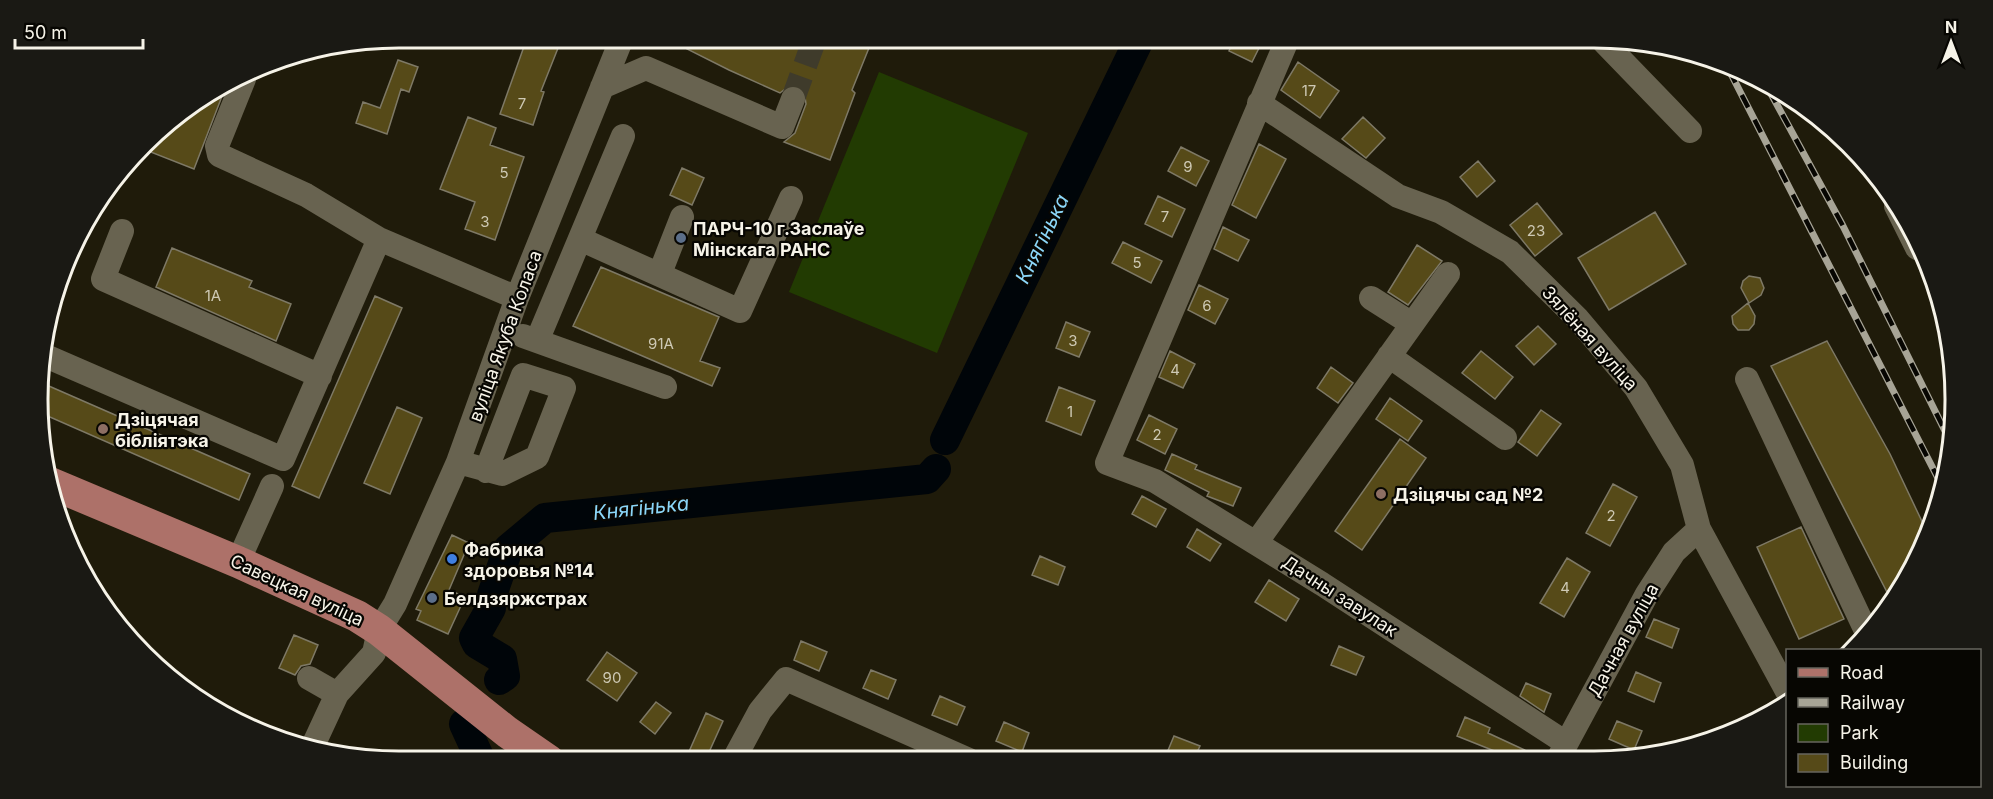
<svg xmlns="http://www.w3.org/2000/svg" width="1993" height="799" viewBox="0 0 1993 799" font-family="Inter,sans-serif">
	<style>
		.green { fill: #223b02 }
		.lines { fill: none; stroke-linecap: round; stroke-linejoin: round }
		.river { stroke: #000509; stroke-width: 30 }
		.building { fill: #564a18; stroke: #7e7966; stroke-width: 1.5 }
		.minor-tunnel { stroke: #3f3b2b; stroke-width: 24; stroke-dasharray: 24 12; stroke-linecap: butt }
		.minor { stroke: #686350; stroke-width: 24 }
		.major { stroke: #ad7169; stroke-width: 32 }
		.rail-casing { stroke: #a7a496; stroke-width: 7 }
		.rail { stroke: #070602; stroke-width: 4.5; stroke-dasharray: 14; stroke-linecap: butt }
		.service-dot { fill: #5c6f8a; stroke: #070602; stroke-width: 2 }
		.education-dot { fill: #8d6e63; stroke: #070602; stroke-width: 2 }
		.shop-dot { fill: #3f7fe0; stroke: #070602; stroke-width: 2 }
		.labels { text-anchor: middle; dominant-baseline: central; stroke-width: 4.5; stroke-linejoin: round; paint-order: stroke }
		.number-label { font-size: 15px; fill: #cec9b4 }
		.poi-label { font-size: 18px; font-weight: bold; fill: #f6f3e8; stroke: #070602; text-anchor: start }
		.street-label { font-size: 18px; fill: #f6f3e8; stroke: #070602 }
		.water-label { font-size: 20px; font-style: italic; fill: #8cd7f9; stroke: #070602 }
		.rim { fill: none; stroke: #f6f3e8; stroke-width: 3 }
	</style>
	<rect width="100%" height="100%" fill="#1f1b0a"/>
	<path class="green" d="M 879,72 L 1028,133 L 937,353 L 789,292 Z"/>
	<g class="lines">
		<path class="river" d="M 945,440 L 1140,38
			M 499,680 L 505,676 L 502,659 L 477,644 L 474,638 L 491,608 L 492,595 L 508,549 L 545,518 L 927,479 L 936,469
			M 464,724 L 481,761"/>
	</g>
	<path class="building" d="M 527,38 L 562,38 L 541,91 L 544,92 L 533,125 L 500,114 Z
		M 692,38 L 873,38 L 852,90 L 855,93 L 830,160 L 784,142 L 795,133 L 806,104 L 804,90 L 790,85 L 780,93 L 729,70 L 687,49 Z
		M 1235,38 L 1264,38 L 1252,62 L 1229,51 Z
		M 398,60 L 418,67 L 409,92 L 401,89 L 387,134 L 356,123 L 363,102 L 380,108 Z
		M 1298,62 L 1339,91 L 1320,118 L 1281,90 Z
		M 224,91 L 194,169 L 143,149 L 161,127 Z
		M 468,117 L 496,128 L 490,145 L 524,157 L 495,240 L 465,229 L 475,202 L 440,189 Z
		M 1363,117 L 1385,138 L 1366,158 L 1342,139 Z
		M 1259,144 L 1286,159 L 1256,218 L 1232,205 Z
		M 1181,147 L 1209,161 L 1196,186 L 1168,171 Z
		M 1478,161 L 1495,181 L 1477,197 L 1460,177 Z
		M 682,168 L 704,178 L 692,205 L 670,195 Z
		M 1158,196 L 1185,209 L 1172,237 L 1145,224 Z
		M 1537,203 L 1562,234 L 1535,256 L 1510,225 Z
		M 1655,212 L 1686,264 L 1609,310 L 1578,258 Z
		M 1223,227 L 1249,240 L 1238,261 L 1214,249 Z
		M 1123,242 L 1162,261 L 1151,283 L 1112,263 Z
		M 1417,245 L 1442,261 L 1408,305 L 1388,292 Z
		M 172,248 L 252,281 L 249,287 L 291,304 L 276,341 L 156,287 Z
		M 601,267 L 719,317 L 700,361 L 720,368 L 712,386 L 573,326 Z
		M 1749,276 L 1760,278 L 1764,288 L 1761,295 L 1749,303 L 1741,288 L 1743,281 Z
		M 1199,285 L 1228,299 L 1215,324 L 1188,310 Z
		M 375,296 L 402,308 L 319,498 L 292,486 Z
		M 1748,303 L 1755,316 L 1754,324 L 1749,330 L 1738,330 L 1733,324 L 1732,316 Z
		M 1066,322 L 1090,332 L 1079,357 L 1056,348 Z
		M 1538,326 L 1556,344 L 1534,365 L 1516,346 Z
		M 1827,341 L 1890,454 L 1927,532 L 1907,581 L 1891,600 L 1771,366 Z
		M 1170,351 L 1195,364 L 1183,388 L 1159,377 Z
		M 1481,351 L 1513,377 L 1495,399 L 1462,373 Z
		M 1331,367 L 1353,383 L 1338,403 L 1317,388 Z
		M 42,383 L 250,474 L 239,500 L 43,414 Z
		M 1059,387 L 1095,401 L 1081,435 L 1046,421 Z
		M 1390,398 L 1422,421 L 1408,441 L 1376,419 Z
		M 397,407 L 422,418 L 390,494 L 364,483 Z
		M 1541,410 L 1561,424 L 1537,456 L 1518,442 Z
		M 1149,415 L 1177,429 L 1165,454 L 1137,440 Z
		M 1400,439 L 1426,458 L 1362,550 L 1335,531 Z
		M 1172,454 L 1197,465 L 1195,469 L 1241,488 L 1233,506 L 1207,496 L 1209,492 L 1165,470 Z
		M 1613,484 L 1637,497 L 1610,546 L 1586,533 Z
		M 1142,496 L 1166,509 L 1156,527 L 1132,514 Z
		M 1801,527 L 1844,619 L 1799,639 L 1757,547 Z
		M 1197,529 L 1221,544 L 1210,561 L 1187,547 Z
		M 452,535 L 469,543 L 449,590 L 465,597 L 448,634 L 417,620 L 421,611 L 416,609 Z
		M 1040,556 L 1065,567 L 1058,585 L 1032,575 Z
		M 1567,558 L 1590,572 L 1564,617 L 1540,603 Z
		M 1269,580 L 1299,599 L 1286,621 L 1255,602 Z
		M 1654,619 L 1679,629 L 1672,648 L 1646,637 Z
		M 294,635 L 318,645 L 310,664 L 301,666 L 295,675 L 279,668 Z
		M 801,641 L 827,652 L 819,671 L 794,660 Z
		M 1339,646 L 1364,657 L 1356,675 L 1331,665 Z
		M 607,652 L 637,673 L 617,701 L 587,680 Z
		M 871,670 L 896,680 L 888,699 L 863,688 Z
		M 1636,672 L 1661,683 L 1654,702 L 1628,691 Z
		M 1526,683 L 1551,694 L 1544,712 L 1520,696 Z
		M 940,696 L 965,707 L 957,725 L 932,715 Z
		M 656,702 L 671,713 L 655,734 L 640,722 Z
		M 706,713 L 723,721 L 705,761 L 703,761 L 688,754 Z
		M 1465,717 L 1490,728 L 1488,733 L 1544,759 L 1501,759 L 1502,754 L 1457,736 Z
		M 1617,721 L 1642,731 L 1634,750 L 1609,739 Z
		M 1004,722 L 1029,733 L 1022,752 L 996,741 Z
		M 1174,736 L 1200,746 L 1194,759 L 1164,760 Z"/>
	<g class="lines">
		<path class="minor-tunnel" d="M 793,99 L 815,38"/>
		<path class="minor" d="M 1288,38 L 1107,463 L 1155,481 L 1322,584 L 1566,743
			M 1601,39 L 1690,131
			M 244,79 L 217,146 L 219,155 L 306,195 L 379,239 L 517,298
			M 602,87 L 646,68 L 782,127 L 793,99
			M 1259,103 L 1398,196 L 1441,212 L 1510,252 L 1577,318 L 1636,388 L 1682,465 L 1699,529 L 1788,693
			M 1896,206 L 1917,248
			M 122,231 L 103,279 L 320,376
			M 580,239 L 740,311 L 791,198
			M 660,273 L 682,217
			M 1371,298 L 1412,324
			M 523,336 L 665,387
			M 537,341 L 623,136
			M 41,354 L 283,459 L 379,239
			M 1389,356 L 1505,438
			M 1747,379 L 1866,631
			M 458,462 L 502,474 L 537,457 L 564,388 L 523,375 L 486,471
			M 1256,543 L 1448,274
			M 238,562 L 272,486
			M 309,678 L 337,694
			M 311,750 L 337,694 L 374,653 L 379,630 L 395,604 L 458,462 L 517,298 L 622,38
			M 1558,759 L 1647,594 L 1674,552 L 1699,529
			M 733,761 L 760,711 L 786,679 L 969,760"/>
		<path class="major" d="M 50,483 L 238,562 L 357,616 L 379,630 L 507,732 L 549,761"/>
		<defs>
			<path id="rail" d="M 1729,70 L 1943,488
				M 1769,90 L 1843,226 L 1947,435"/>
		</defs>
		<use href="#rail" class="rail-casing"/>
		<use href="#rail" class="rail"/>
	</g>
	<g class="service-dot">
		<circle cx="681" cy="238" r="6"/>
		<circle cx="432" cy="598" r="6"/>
	</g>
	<g class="education-dot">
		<circle cx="103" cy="429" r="6"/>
		<circle cx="1381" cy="494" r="6"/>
	</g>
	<circle class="shop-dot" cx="452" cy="559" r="6"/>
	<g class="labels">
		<g class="number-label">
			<text x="1309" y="90">17</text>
			<text x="522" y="103">7</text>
			<text x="1188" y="166">9</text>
			<text x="504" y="172">5</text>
			<text x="1165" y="216">7</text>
			<text x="485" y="221">3</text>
			<text x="1536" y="230">23</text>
			<text x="1137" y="262">5</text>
			<text x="213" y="295">1А</text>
			<text x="1207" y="305">6</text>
			<text x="1073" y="340">3</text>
			<text x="661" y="343">91А</text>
			<text x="1175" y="369">4</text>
			<text x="1070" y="411">1</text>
			<text x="1157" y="434">2</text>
			<text x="1611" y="515">2</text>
			<text x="1565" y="587">4</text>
			<text x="612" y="677">90</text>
		</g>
		<g class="poi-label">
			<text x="693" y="228">ПАРЧ-10 г.Заслаўе<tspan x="693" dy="21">Мінскага РАНС</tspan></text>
			<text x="115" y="419">Дзіцячая<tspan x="115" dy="21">бібліятэка</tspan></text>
			<text x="1393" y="494">Дзіцячы сад №2</text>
			<text x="464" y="549">Фабрика<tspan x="464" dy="21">здоровья №14</tspan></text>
			<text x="444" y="598">Белдзяржстрах</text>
		</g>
		<g class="street-label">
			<text transform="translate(505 336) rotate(-70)">вуліца Якуба Коласа</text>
			<text transform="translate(1590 338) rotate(48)">Зялёная вуліца</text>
			<text transform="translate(297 590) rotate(25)">Савецкая вуліца</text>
			<text transform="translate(1340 596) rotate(33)">Дачны завулак</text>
			<text transform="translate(1623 640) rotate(-61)">Дачная вуліца</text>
		</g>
		<g class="water-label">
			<text transform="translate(1042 239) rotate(-64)">Княгінька</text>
			<text transform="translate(641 508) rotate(-6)">Княгінька</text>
		</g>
	</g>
	<path d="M0 0H1993V799H0ZM399 48H1594A351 351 0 0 1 1945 399V400A351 351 0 0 1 1594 751H399A351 351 0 0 1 48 400V399A351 351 0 0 1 399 48Z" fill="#1a1914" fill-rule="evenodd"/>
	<path class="rim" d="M399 48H1594A351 351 0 0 1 1945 399V400A351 351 0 0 1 1594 751H399A351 351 0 0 1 48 400V399A351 351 0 0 1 399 48Z"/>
	<rect x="1786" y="649" width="195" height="138" fill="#070602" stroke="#67655e" stroke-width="1.5"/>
	<rect x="1798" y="668" width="30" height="9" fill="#ad7169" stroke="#67655e" stroke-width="1.5"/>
	<text x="1840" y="679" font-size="18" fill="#f6f3e8">Road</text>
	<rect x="1798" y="698" width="30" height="9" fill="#a7a496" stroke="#67655e" stroke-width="1.5"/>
	<text x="1840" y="709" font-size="18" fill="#f6f3e8">Railway</text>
	<rect x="1798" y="724" width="30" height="18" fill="#223b02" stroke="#67655e" stroke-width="1.5"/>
	<text x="1840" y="739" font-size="18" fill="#f6f3e8">Park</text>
	<rect x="1798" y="754" width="30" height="18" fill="#564a18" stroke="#67655e" stroke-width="1.5"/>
	<text x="1840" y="769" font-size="18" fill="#f6f3e8">Building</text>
	<g transform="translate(1951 42)" stroke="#070602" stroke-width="4.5" paint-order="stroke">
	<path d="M0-4.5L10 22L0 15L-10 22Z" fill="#f6f3e8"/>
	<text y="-9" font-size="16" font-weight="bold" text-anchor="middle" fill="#f6f3e8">N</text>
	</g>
	<path d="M15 39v9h128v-9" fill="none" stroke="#f6f3e8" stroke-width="3"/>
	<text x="24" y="39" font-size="18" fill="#f6f3e8" stroke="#070602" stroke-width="4.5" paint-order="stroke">50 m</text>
</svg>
